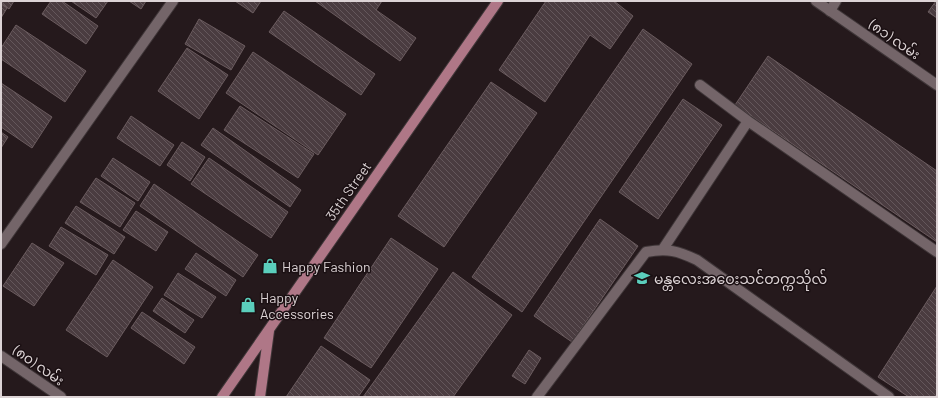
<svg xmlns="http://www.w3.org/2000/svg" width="938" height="398" viewBox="0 0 938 398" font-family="Barlow,'Noto Sans Myanmar',sans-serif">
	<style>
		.building { fill: url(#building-back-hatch); stroke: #6a5b5e }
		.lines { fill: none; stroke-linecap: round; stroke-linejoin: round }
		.service-casing { stroke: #3f3638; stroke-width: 12 }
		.minor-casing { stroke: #3f3638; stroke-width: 12 }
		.tertiary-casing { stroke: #3f3638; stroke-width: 12 }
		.primary-casing { stroke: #3f3638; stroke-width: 12 }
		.service { stroke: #746569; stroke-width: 10 }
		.minor { stroke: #746569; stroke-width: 10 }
		.tertiary { stroke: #746569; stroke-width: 10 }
		.primary { stroke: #af7787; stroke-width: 10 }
		.labels { text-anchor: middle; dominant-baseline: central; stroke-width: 3; stroke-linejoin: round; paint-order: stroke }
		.street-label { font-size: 14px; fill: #dcd3d5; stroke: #1b1013 }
		.poi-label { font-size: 14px; fill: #dcd3d5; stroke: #1b1013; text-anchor: start }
	</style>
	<defs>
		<pattern id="building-back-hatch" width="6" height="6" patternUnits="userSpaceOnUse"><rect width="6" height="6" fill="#4a3c40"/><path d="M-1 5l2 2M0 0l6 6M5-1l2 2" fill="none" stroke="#64575b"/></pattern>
	</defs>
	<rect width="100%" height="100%" fill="#25191c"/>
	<path class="building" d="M 1,1 L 14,1 L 9,9 L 1,3 Z
		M 51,1 L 62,1 L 98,26 L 86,44 L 42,14 Z
		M 71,1 L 108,1 L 96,18 Z
		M 129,1 L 146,1 L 141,9 Z
		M 235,1 L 261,1 L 253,13 Z
		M 315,1 L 382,1 L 376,10 L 416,38 L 400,61 Z
		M 546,1 L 614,1 L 633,16 L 610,49 L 590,35 L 545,102 L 499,70 Z
		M 936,1 L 937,1 L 937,18 L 928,12 Z
		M 1,4 L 7,8 L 1,18 Z
		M 284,11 L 375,74 L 361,95 L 269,32 Z
		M 199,19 L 245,46 L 231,70 L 185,44 Z
		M 16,25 L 86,71 L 65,102 L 1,59 L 1,48 Z
		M 643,29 L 692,64 L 522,312 L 472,277 Z
		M 187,48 L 228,75 L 199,119 L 158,91 Z
		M 253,52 L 346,114 L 318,155 L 226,93 Z
		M 768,56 L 937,171 L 937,242 L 735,105 Z
		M 491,82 L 537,113 L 444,247 L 398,216 Z
		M 1,83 L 52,117 L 32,148 L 1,127 Z
		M 683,99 L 722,125 L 658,219 L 619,192 Z
		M 240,106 L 314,154 L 298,178 L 224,130 Z
		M 131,116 L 174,145 L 160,166 L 117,138 Z
		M 213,128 L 301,190 L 290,207 L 201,145 Z
		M 1,132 L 8,137 L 1,148 Z
		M 182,142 L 205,157 L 190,181 L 167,165 Z
		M 113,158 L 150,182 L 138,201 L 101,176 Z
		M 209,158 L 288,212 L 271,238 L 191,184 Z
		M 96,178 L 135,203 L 120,227 L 80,202 Z
		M 154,184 L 258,255 L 243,277 L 140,206 Z
		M 76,206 L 125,237 L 114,254 L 65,223 Z
		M 136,211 L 168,232 L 156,251 L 123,230 Z
		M 600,219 L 638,246 L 572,342 L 534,316 Z
		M 61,227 L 108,255 L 96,275 L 49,246 Z
		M 391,238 L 438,269 L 371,368 L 324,338 Z
		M 32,243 L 64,263 L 34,306 L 3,286 Z
		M 196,253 L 236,280 L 226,296 L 185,269 Z
		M 113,260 L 153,287 L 107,357 L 66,330 Z
		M 453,272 L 512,315 L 453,397 L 363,397 Z
		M 178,273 L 216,297 L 202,318 L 164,295 Z
		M 937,286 L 937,397 L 909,397 L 878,377 Z
		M 162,298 L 194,320 L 185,333 L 153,311 Z
		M 142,312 L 195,347 L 184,364 L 131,328 Z
		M 321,346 L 370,380 L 358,397 L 286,397 Z
		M 529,350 L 541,358 L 525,384 L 512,376 Z"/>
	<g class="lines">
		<defs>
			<path id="service" d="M 700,85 L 748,121
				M 663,249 L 748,121 L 937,252
				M 537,397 L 646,252 C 668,248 678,251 697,260 L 889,397"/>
			<path id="minor" d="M 830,11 L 836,1
				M 1,244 L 173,1
				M 1,356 L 61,397"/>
			<path id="tertiary" d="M 816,1 L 937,85"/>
			<path id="primary" d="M 222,397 L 498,1
				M 260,397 L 269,331"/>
		</defs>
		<use href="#service" class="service-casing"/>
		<use href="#minor" class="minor-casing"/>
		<use href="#tertiary" class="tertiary-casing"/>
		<use href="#primary" class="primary-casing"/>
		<use href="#service" class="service"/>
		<use href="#minor" class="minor"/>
		<use href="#tertiary" class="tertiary"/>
		<use href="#primary" class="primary"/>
	</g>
	<defs>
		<symbol id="shop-bare" viewBox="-9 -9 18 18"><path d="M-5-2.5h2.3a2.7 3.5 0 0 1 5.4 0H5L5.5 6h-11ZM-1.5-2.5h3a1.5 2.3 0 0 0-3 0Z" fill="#5bcebc" stroke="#1b1013" stroke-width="2.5" paint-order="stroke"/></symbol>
		<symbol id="university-bare" viewBox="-9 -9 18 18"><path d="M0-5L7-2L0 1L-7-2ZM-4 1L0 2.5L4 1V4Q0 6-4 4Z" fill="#5bcebc" stroke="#1b1013" stroke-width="2.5" paint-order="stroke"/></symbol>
	</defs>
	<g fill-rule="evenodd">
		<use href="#shop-bare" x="259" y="255" width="22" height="22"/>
		<use href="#university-bare" x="631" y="267" width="22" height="22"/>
		<use href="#shop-bare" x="237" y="294" width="22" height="22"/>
	</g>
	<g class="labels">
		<g class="street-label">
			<text transform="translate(895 39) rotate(35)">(၈၁) လမ်း</text>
			<text transform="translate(348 191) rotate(-55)">35th Street</text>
			<text transform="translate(39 365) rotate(35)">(၈၀) လမ်း</text>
		</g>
		<g class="poi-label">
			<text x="282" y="266">Happy Fashion</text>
			<text x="654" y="278">မန္တလေးအဝေးသင်တက္ကသိုလ်</text>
			<text x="260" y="297">Happy<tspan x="260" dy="16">Accessories</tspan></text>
		</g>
	</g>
	<rect width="938" height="398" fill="none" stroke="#dcd3d5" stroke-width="4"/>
</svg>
